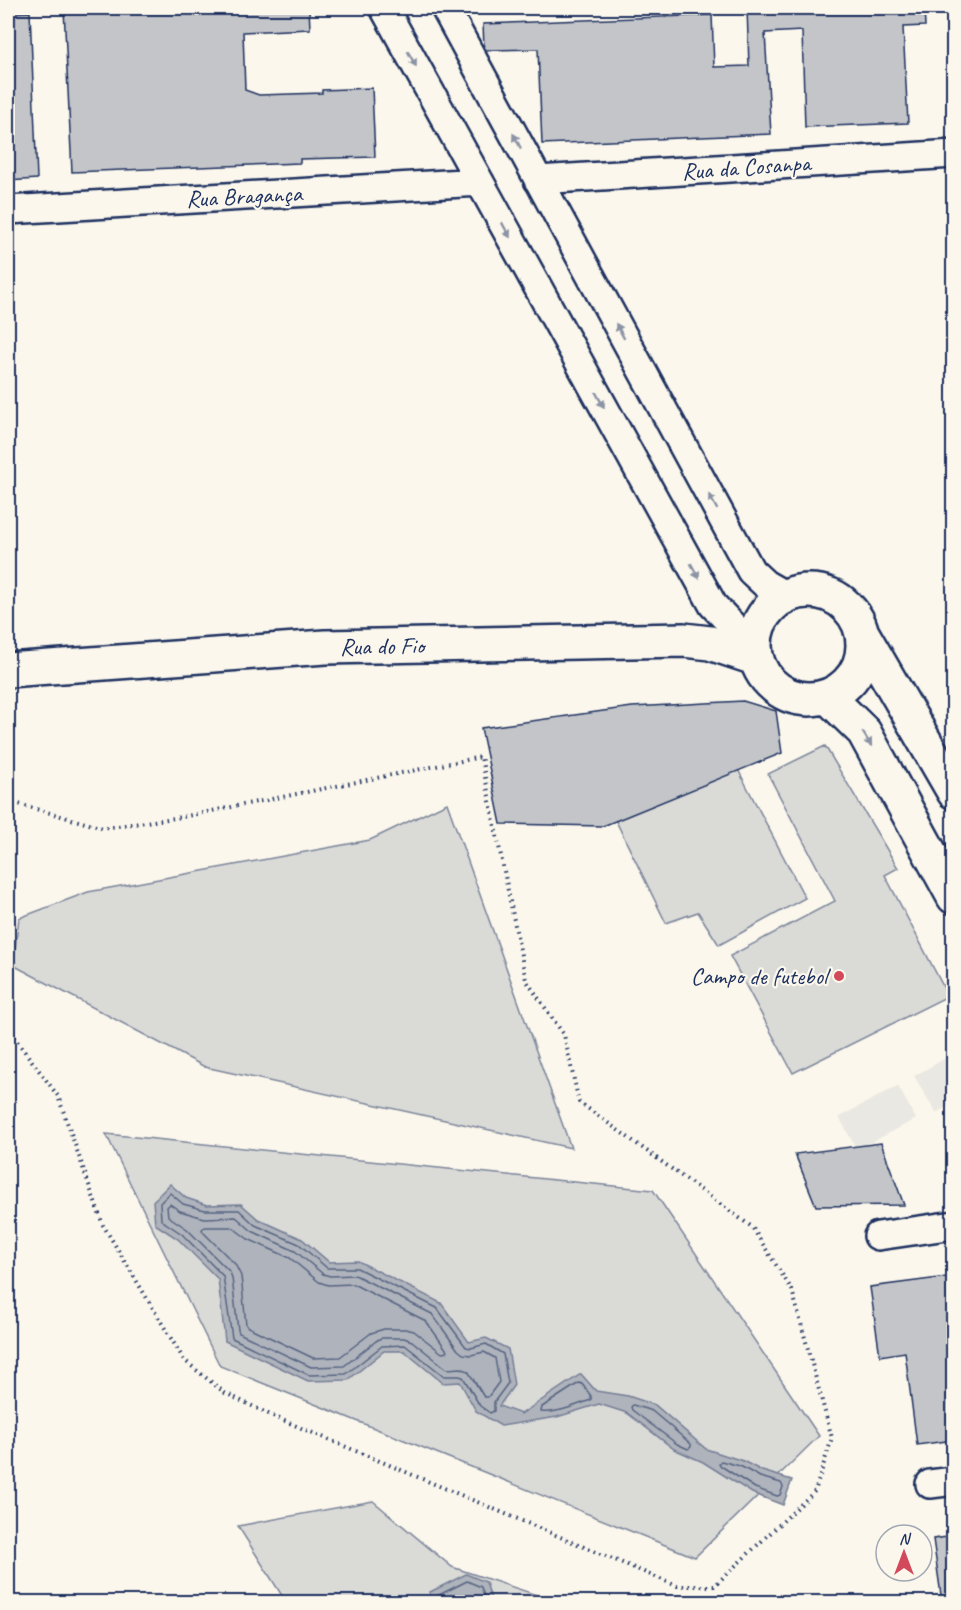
<svg xmlns="http://www.w3.org/2000/svg" width="961" height="1610" viewBox="0 0 961 1610" font-family="Caveat,sans-serif">
	<style>
		.built { fill: #eae8e2 }
		.green { fill: #dadad7; stroke: #7a849a; stroke-width: 1.5 }
		.water { fill: #afb3bb; stroke: #747e96; stroke-width: 1.5 }
		.lines { fill: none; stroke-linecap: round; stroke-linejoin: round }
		.shore { stroke: #566483; stroke-width: 1.5 }
		.building { fill: #c3c5c9; stroke: #1b2f5e; stroke-width: 1.5 }
		.street-casing { stroke: #1b2f5e; stroke-width: 32 }
		.secondary-casing { stroke: #1b2f5e; stroke-width: 38 }
		.path { stroke: #1b2f5e; stroke-width: 4; stroke-dasharray: 1.5 4.5; stroke-linecap: butt }
		.street { stroke: #fbf7ec; stroke-width: 27 }
		.secondary { stroke: #fbf7ec; stroke-width: 33 }
		.oneway { fill: #8b93a5 }
		.poi-dot { fill: #d1495b; stroke: #fbf7ec; stroke-width: 2 }
		.labels { text-anchor: middle; dominant-baseline: central; stroke-width: 4.5; stroke-linejoin: round; paint-order: stroke }
		.street-label { font-size: 24px; fill: #1b2f5e; stroke: #fbf7ec }
		.poi-label { font-size: 24px; fill: #1b2f5e; stroke: #fbf7ec; text-anchor: end }
	</style>
	<rect width="100%" height="100%" fill="#fbf7ec"/>
	<filter id="ink" filterUnits="userSpaceOnUse"><feTurbulence type="fractalNoise" baseFrequency=".0167" numOctaves="2"/><feDisplacementMap in="SourceGraphic" scale="12" xChannelSelector="R" yChannelSelector="G"/><feConvolveMatrix kernelMatrix="1 2 1 2 8 2 1 2 1" color-interpolation-filters="sRGB"/></filter>
	<g filter="url(#ink)">
		<path class="built" d="M 953,1054 L 953,1103 L 936,1113 L 914,1076 Z
			M 898,1086 L 916,1119 L 857,1150 L 839,1117 Z"/>
		<path class="green" d="M 825,746 L 898,868 L 885,875 L 948,996 L 793,1073 L 730,956 L 835,901 L 768,774 Z
			M 733,760 L 805,898 L 719,945 L 698,912 L 666,923 L 615,819 Z
			M 447,803 L 571,1148 L 205,1067 L 13,965 L 19,918 L 88,892 L 370,840 Z
			M 106,1134 L 653,1190 L 819,1436 L 695,1557 L 220,1366 Z
			M 373,1501 L 452,1567 L 558,1602 L 286,1602 L 238,1526 Z"/>
		<path class="water" d="M 170,1184 L 186,1198 L 207,1205 L 241,1204 L 258,1219 L 302,1239 L 329,1262 L 358,1261 L 441,1303 L 469,1342 L 486,1338 L 508,1349 L 514,1385 L 499,1406 L 521,1414 L 581,1374 L 596,1391 L 628,1396 L 655,1405 L 706,1449 L 743,1461 L 762,1471 L 792,1480 L 783,1505 L 752,1493 L 703,1462 L 674,1449 L 627,1413 L 599,1404 L 557,1417 L 501,1426 L 476,1411 L 460,1382 L 443,1383 L 404,1351 L 384,1351 L 348,1380 L 308,1381 L 225,1341 L 218,1279 L 178,1239 L 155,1224 L 153,1201 Z
			M 466,1574 L 486,1582 L 492,1602 L 429,1602 L 430,1592 Z"/>
		<g class="lines">
			<path class="shore" d="M 170,1193 L 183,1204 L 205,1210 L 239,1210 L 255,1225 L 299,1244 L 327,1268 L 357,1268 L 437,1308 L 466,1347 L 471,1348 L 486,1344 L 503,1354 L 508,1383 L 494,1402 L 494,1411 L 490,1413 L 480,1406 L 463,1377 L 459,1376 L 444,1376 L 405,1345 L 382,1346 L 346,1374 L 309,1375 L 232,1338 L 223,1276 L 182,1234 L 161,1220 L 160,1203 Z
				M 170,1204 L 180,1211 L 204,1218 L 236,1217 L 252,1231 L 295,1251 L 323,1274 L 330,1276 L 355,1275 L 432,1314 L 458,1350 L 463,1354 L 471,1355 L 484,1352 L 495,1358 L 499,1382 L 488,1397 L 484,1397 L 468,1371 L 461,1368 L 447,1369 L 412,1341 L 404,1338 L 381,1338 L 376,1341 L 344,1366 L 311,1367 L 239,1333 L 238,1330 L 232,1278 L 230,1272 L 187,1229 L 168,1216 L 167,1207 Z
				M 205,1227 L 232,1227 L 248,1239 L 290,1258 L 319,1282 L 328,1285 L 353,1284 L 426,1321 L 446,1349 L 447,1352 L 442,1353 L 414,1331 L 405,1329 L 384,1329 L 371,1333 L 340,1357 L 313,1358 L 248,1327 L 246,1325 L 241,1276 L 235,1264 L 203,1232 L 202,1229 Z
				M 579,1383 L 582,1384 L 591,1396 L 591,1400 C 576,1405 556,1414 541,1412 L 542,1407 Z
				M 633,1405 L 652,1411 L 691,1444 L 691,1447 L 688,1449 L 677,1444 L 632,1410 L 631,1407 Z
				M 721,1461 L 740,1466 L 760,1477 L 781,1483 L 783,1487 L 780,1495 L 777,1496 L 755,1488 L 721,1466 L 719,1463 Z
				M 435,1602 L 437,1596 L 467,1581 L 481,1587 L 486,1602"/>
		</g>
		<path class="building" d="M 106,8 L 309,8 L 310,29 L 243,32 L 245,90 L 259,95 L 322,93 L 322,90 L 372,88 L 375,157 L 300,159 L 300,163 L 72,172 L 64,9 Z
			M 747,8 L 924,8 L 925,26 L 903,27 L 908,123 L 805,127 L 802,31 L 765,33 L 771,134 L 542,144 L 538,49 L 486,50 L 484,47 L 483,24 L 712,15 L 714,67 L 749,66 Z
			M 30,12 L 37,179 L 8,181 L 8,13 Z
			M 743,701 L 776,711 L 782,753 L 603,826 L 501,824 L 481,728 L 632,707 Z
			M 881,1143 L 904,1205 L 816,1206 L 795,1154 Z
			M 954,1276 L 954,1440 L 917,1445 L 905,1352 L 880,1356 L 870,1287 Z
			M 954,1536 L 954,1602 L 942,1602 L 933,1539 Z"/>
		<g class="lines">
			<defs>
				<path id="street" d="M 384,8 L 713,605 L 754,648
					M 445,8 L 751,571 L 765,584 L 786,596
					M 538,180 L 954,154
					M 8,210 L 480,182
					M 878,1236 L 954,1225
					M 930,1484 L 954,1481"/>
				<path id="secondary" d="M755 645a54 54 0 1 1 108 0a54 54 0 1 1-108 0Z
					M 862,633 L 954,792
					M 8,670 L 325,647 L 684,640 L 710,643 L 755,658
					M 827,696 L 864,732 L 954,897"/>
			</defs>
			<use href="#street" class="street-casing"/>
			<use href="#secondary" class="secondary-casing"/>
			<path class="path" d="M 8,801 L 103,828 L 182,817 L 481,757 L 526,980 L 564,1035 L 579,1102 L 752,1227 L 792,1290 L 832,1438 L 815,1491 L 714,1586 L 677,1586 L 275,1417 L 225,1393 L 184,1360 L 103,1225 L 58,1096 L 8,1029"/>
			<use href="#street" class="street"/>
			<use href="#secondary" class="secondary"/>
		</g>
		<defs><path id="oneway-solid" d="M-6-.8H1V-3.2L6.5 0L1 3.2V.8H-6Z" transform="scale(1.5)"/></defs>
		<g class="oneway">
			<use href="#oneway-solid" transform="translate(412 59) rotate(61)"/>
			<use href="#oneway-solid" transform="translate(517 141) rotate(-118)"/>
			<use href="#oneway-solid" transform="translate(506 230) rotate(61)"/>
			<use href="#oneway-solid" transform="translate(620 331) rotate(-119)"/>
			<use href="#oneway-solid" transform="translate(600 400) rotate(61)"/>
			<use href="#oneway-solid" transform="translate(713 502) rotate(-119)"/>
			<use href="#oneway-solid" transform="translate(695 571) rotate(61)"/>
			<use href="#oneway-solid" transform="translate(867 739) rotate(58)"/>
		</g>
	</g>
	<circle class="poi-dot" cx="839" cy="976" r="6"/>
	<g class="labels">
		<g class="street-label">
			<text transform="translate(746 167) rotate(-4)">Rua da Cosanpa</text>
			<text transform="translate(244 196) rotate(-3)">Rua Bragança</text>
			<text transform="translate(382 646) rotate(-1)">Rua do Fio</text>
		</g>
		<g class="poi-label">
			<text x="827" y="976">Campo de futebol</text>
		</g>
	</g>
	<rect width="961" height="1610" fill="none" stroke="#fbf7ec" stroke-width="30"/>
	<rect x="15" y="15" width="931" height="1580" fill="none" stroke="#1b2f5e" stroke-width="2" filter="url(#ink)"/>
	<g transform="translate(904 1553)"><circle r="28" fill="#fbf7ec" stroke="#a1a7b3" stroke-width="1.5"/>
	<path d="M0-4.5L10 22L0 15L-10 22Z" fill="#d1495b"/>
	<text y="-9" font-size="16" font-weight="bold" text-anchor="middle" fill="#1b2f5e">N</text>
	</g>
</svg>
